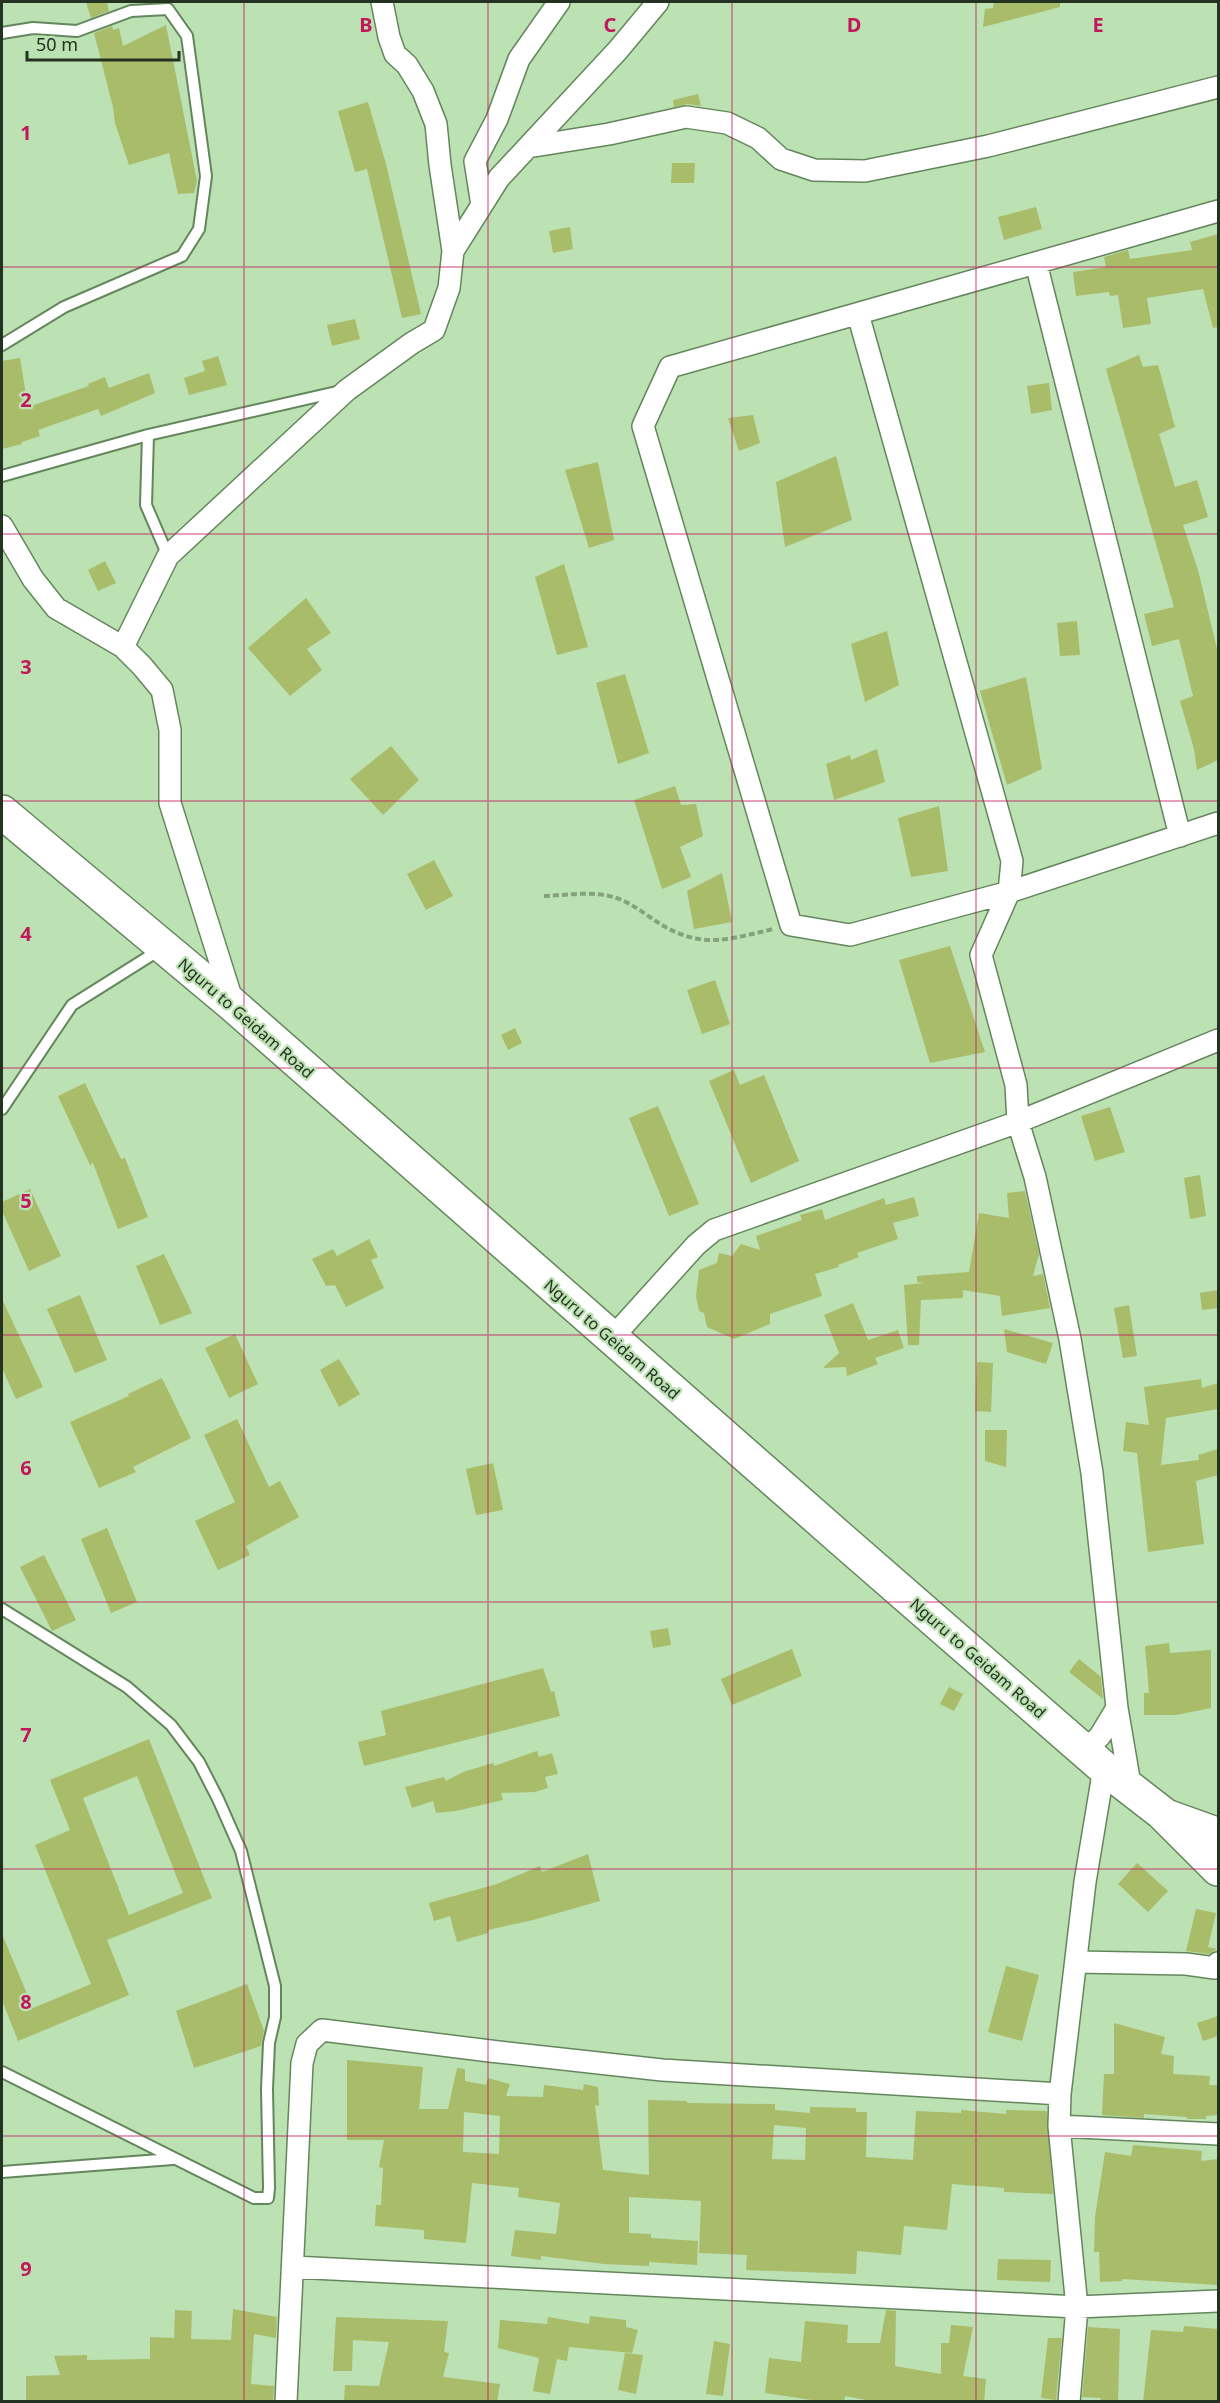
<svg xmlns="http://www.w3.org/2000/svg" width="1220" height="2403" viewBox="0 0 1220 2403" font-family="'Noto Sans',sans-serif">
	<style>
		.building { fill: #a9bc6a; fill-rule: evenodd }
		.lines { fill: none; stroke-linecap: round; stroke-linejoin: round }
		.service-casing { stroke: #64865c; stroke-width: 14 }
		.minor-casing { stroke: #64865c; stroke-width: 24 }
		.secondary-casing { stroke: #64865c; stroke-width: 33 }
		.primary-casing { stroke: #64865c; stroke-width: 36 }
		.path { stroke: #85a27e; stroke-width: 4; stroke-dasharray: 6 3; stroke-linecap: butt }
		.service { stroke: #fff; stroke-width: 10 }
		.minor { stroke: #fff; stroke-width: 21 }
		.secondary { stroke: #fff; stroke-width: 30 }
		.primary { stroke: #fff; stroke-width: 33 }
		.grid { fill: none; stroke: #c2185b; stroke-width: 1.5; stroke-opacity: 0.55 }
		.labels { text-anchor: middle; dominant-baseline: central; stroke-width: 4.5; stroke-linejoin: round; paint-order: stroke }
		.street-label { font-size: 16px; fill: #243221; stroke: #bce1b3 }
		.grid-label { font-size: 20px; text-anchor: middle; font-weight: bold; fill: #c2185b; stroke: #bce1b3; stroke-width: 4.5; stroke-linejoin: round; paint-order: stroke }
	</style>
	<rect width="100%" height="100%" fill="#bce1b3"/>
	<path class="building" d="M 86,2 L 107,2 L 109,11 L 91,18 Z
		M 994,2 L 1060,2 L 1060,7 L 983,27 L 985,9 L 993,8 Z
		M 166,25 L 197,181 L 194,193 L 178,194 L 169,153 L 129,165 L 115,123 L 113,107 L 94,33 L 112,26 L 113,30 L 119,28 L 123,46 Z
		M 698,94 L 701,106 L 687,104 L 674,107 L 673,100 Z
		M 368,102 L 386,164 L 421,314 L 402,318 L 367,169 L 355,172 L 338,111 Z
		M 672,163 L 695,163 L 694,183 L 671,183 Z
		M 1036,207 L 1042,229 L 1004,240 L 998,217 Z
		M 570,227 L 573,249 L 553,253 L 549,231 Z
		M 1218,234 L 1218,327 L 1213,328 L 1203,289 L 1147,298 L 1151,324 L 1123,328 L 1118,295 L 1110,296 L 1109,292 L 1076,296 L 1073,272 L 1106,267 L 1104,257 L 1128,250 L 1130,259 L 1192,250 L 1190,242 Z
		M 355,319 L 360,339 L 332,346 L 327,325 Z
		M 1139,355 L 1143,367 L 1158,365 L 1175,427 L 1159,434 L 1175,487 L 1197,480 L 1208,517 L 1183,525 L 1198,570 L 1218,653 L 1218,760 L 1197,770 L 1194,749 L 1180,701 L 1193,696 L 1179,639 L 1152,646 L 1144,614 L 1174,607 L 1106,369 Z
		M 218,356 L 227,385 L 189,395 L 184,378 L 205,371 L 202,361 Z
		M 20,358 L 28,407 L 89,386 L 88,384 L 105,377 L 109,388 L 149,373 L 155,393 L 101,416 L 98,409 L 38,430 L 40,436 L 22,442 L 22,444 L 2,449 L 2,361 Z
		M 1049,383 L 1052,410 L 1031,414 L 1027,386 Z
		M 753,415 L 760,443 L 739,451 L 728,418 Z
		M 836,456 L 852,520 L 785,547 L 776,482 Z
		M 598,462 L 614,540 L 589,548 L 565,470 Z
		M 105,561 L 116,583 L 98,591 L 88,570 Z
		M 564,564 L 588,647 L 557,655 L 535,577 Z
		M 306,598 L 331,633 L 307,649 L 322,670 L 290,696 L 248,648 Z
		M 1077,621 L 1080,655 L 1060,656 L 1057,623 Z
		M 887,631 L 899,685 L 865,702 L 851,644 Z
		M 625,674 L 649,753 L 618,764 L 596,683 Z
		M 1026,677 L 1042,769 L 1007,785 L 980,691 Z
		M 391,746 L 419,780 L 383,815 L 350,779 Z
		M 877,749 L 885,782 L 834,800 L 826,764 L 850,755 L 851,760 Z
		M 675,786 L 681,805 L 696,804 L 703,836 L 680,847 L 691,877 L 662,889 L 634,800 Z
		M 939,806 L 948,871 L 911,877 L 898,818 Z
		M 434,860 L 453,896 L 426,910 L 407,874 Z
		M 722,873 L 732,922 L 694,929 L 687,891 Z
		M 950,946 L 985,1052 L 930,1063 L 899,960 Z
		M 715,980 L 730,1024 L 702,1034 L 687,990 Z
		M 515,1028 L 522,1043 L 508,1050 L 501,1035 Z
		M 734,1070 L 740,1085 L 764,1075 L 799,1161 L 751,1183 L 709,1081 Z
		M 85,1083 L 121,1159 L 125,1158 L 148,1217 L 118,1229 L 93,1163 L 90,1165 L 58,1096 Z
		M 658,1106 L 699,1204 L 669,1216 L 629,1118 Z
		M 1110,1107 L 1125,1152 L 1095,1161 L 1081,1116 Z
		M 1200,1175 L 1206,1216 L 1190,1219 L 1184,1178 Z
		M 30,1189 L 61,1256 L 29,1271 L 2,1211 L 2,1202 Z
		M 1025,1191 L 1039,1254 L 1033,1276 L 1043,1274 L 1050,1308 L 1002,1316 L 1000,1296 L 963,1290 L 963,1298 L 921,1300 L 919,1345 L 908,1345 L 904,1285 L 924,1283 L 917,1282 L 917,1276 L 969,1272 L 979,1213 L 1009,1218 L 1007,1193 Z
		M 914,1197 L 919,1216 L 893,1223 L 898,1239 L 857,1253 L 859,1257 L 838,1265 L 839,1267 L 815,1274 L 822,1296 L 770,1314 L 770,1324 L 734,1339 L 707,1327 L 704,1313 L 699,1311 L 696,1296 L 699,1270 L 717,1263 L 719,1253 L 732,1256 L 741,1244 L 760,1250 L 756,1236 L 802,1220 L 800,1215 L 822,1209 L 825,1220 L 884,1198 L 886,1205 Z
		M 369,1239 L 378,1257 L 371,1260 L 384,1288 L 346,1307 L 335,1285 L 326,1286 L 312,1259 L 333,1249 L 337,1256 Z
		M 164,1254 L 192,1313 L 160,1325 L 136,1266 Z
		M 1218,1290 L 1218,1308 L 1202,1310 L 1200,1293 Z
		M 80,1295 L 107,1360 L 75,1373 L 47,1309 Z
		M 2,1299 L 43,1387 L 16,1399 L 2,1368 Z
		M 853,1303 L 868,1340 L 898,1330 L 904,1348 L 875,1358 L 878,1364 L 847,1376 L 846,1367 L 823,1368 L 839,1353 L 824,1315 Z
		M 1129,1305 L 1137,1356 L 1123,1358 L 1114,1308 Z
		M 1004,1329 L 1053,1343 L 1046,1364 L 1007,1352 Z
		M 235,1334 L 258,1384 L 229,1398 L 205,1348 Z
		M 339,1359 L 360,1394 L 339,1407 L 320,1370 Z
		M 977,1362 L 993,1363 L 991,1412 L 975,1411 Z
		M 162,1378 L 191,1438 L 133,1467 L 136,1472 L 99,1488 L 70,1422 L 129,1396 L 128,1394 Z
		M 1201,1379 L 1202,1388 L 1218,1383 L 1218,1409 L 1166,1418 L 1161,1465 L 1199,1460 L 1198,1455 L 1218,1449 L 1218,1475 L 1196,1481 L 1204,1544 L 1148,1552 L 1137,1453 L 1123,1451 L 1126,1422 L 1149,1425 L 1144,1387 Z
		M 237,1419 L 269,1487 L 280,1481 L 299,1517 L 246,1546 L 250,1555 L 218,1570 L 195,1521 L 235,1502 L 204,1435 Z
		M 985,1430 L 1007,1430 L 1006,1467 L 985,1461 Z
		M 493,1463 L 503,1510 L 476,1515 L 466,1469 Z
		M 107,1528 L 137,1602 L 111,1613 L 81,1539 Z
		M 44,1555 L 76,1620 L 52,1631 L 20,1567 Z
		M 668,1628 L 671,1645 L 653,1648 L 650,1631 Z
		M 1169,1643 L 1170,1653 L 1211,1650 L 1211,1708 L 1176,1715 L 1144,1715 L 1144,1693 L 1149,1693 L 1145,1646 Z
		M 792,1649 L 802,1676 L 732,1705 L 721,1679 Z
		M 1079,1659 L 1101,1677 L 1103,1699 L 1069,1672 Z
		M 543,1668 L 551,1692 L 554,1691 L 560,1716 L 364,1766 L 358,1742 L 386,1735 L 381,1711 Z
		M 949,1687 L 963,1694 L 954,1711 L 940,1704 Z
		M 149,1739 L 212,1898 L 107,1940 L 129,1995 L 18,2041 L 2,2000 L 2,1934 L 33,2008 L 91,1984 L 35,1845 L 70,1830 L 50,1780 ZM 137,1776 L 183,1893 L 129,1915 L 83,1798 Z
		M 537,1751 L 539,1757 L 552,1753 L 558,1774 L 545,1777 L 548,1788 L 535,1792 L 501,1793 L 503,1800 L 456,1811 L 436,1813 L 433,1801 L 412,1808 L 405,1787 L 444,1777 L 446,1781 L 463,1772 L 493,1763 L 494,1766 Z
		M 588,1854 L 600,1901 L 533,1920 L 488,1930 L 488,1933 L 457,1942 L 450,1916 L 434,1921 L 429,1903 L 497,1884 L 540,1866 L 542,1872 Z
		M 1137,1863 L 1168,1891 L 1148,1912 L 1118,1884 Z
		M 1196,1909 L 1216,1913 L 1208,1947 L 1217,1949 L 1209,1954 L 1186,1951 Z
		M 1006,1966 L 1039,1975 L 1022,2041 L 988,2032 Z
		M 247,1984 L 264,2031 L 261,2046 L 194,2068 L 176,2011 Z
		M 1218,2016 L 1218,2036 L 1203,2041 L 1197,2023 Z
		M 1114,2023 L 1165,2037 L 1161,2054 L 1174,2056 L 1173,2074 L 1210,2076 L 1209,2085 L 1218,2085 L 1218,2115 L 1206,2116 L 1206,2119 L 1187,2119 L 1187,2117 L 1144,2114 L 1144,2118 L 1102,2115 L 1104,2074 L 1114,2074 Z
		M 347,2060 L 423,2067 L 419,2109 L 448,2109 L 457,2068 L 465,2069 L 465,2081 L 486,2085 L 488,2078 L 510,2084 L 506,2096 L 543,2097 L 544,2085 L 583,2090 L 584,2084 L 598,2087 L 599,2106 L 595,2105 L 603,2170 L 649,2175 L 648,2100 L 687,2101 L 687,2103 L 775,2104 L 775,2110 L 810,2113 L 810,2107 L 856,2108 L 856,2112 L 867,2112 L 866,2157 L 913,2160 L 916,2111 L 961,2113 L 961,2110 L 1006,2114 L 1006,2110 L 1047,2111 L 1053,2194 L 1004,2192 L 1004,2188 L 952,2184 L 947,2230 L 904,2226 L 901,2255 L 857,2251 L 856,2274 L 746,2270 L 747,2255 L 699,2253 L 701,2201 L 629,2197 L 629,2233 L 651,2234 L 651,2238 L 698,2241 L 697,2265 L 649,2262 L 649,2266 L 604,2264 L 541,2256 L 541,2260 L 511,2256 L 515,2230 L 556,2234 L 560,2203 L 518,2197 L 519,2188 L 472,2183 L 466,2243 L 424,2239 L 424,2230 L 375,2226 L 376,2205 L 381,2205 L 383,2168 L 379,2167 L 384,2140 L 347,2140 ZM 464,2112 L 500,2116 L 499,2154 L 463,2152 ZM 774,2125 L 806,2128 L 805,2160 L 772,2159 Z
		M 1133,2145 L 1202,2151 L 1201,2161 L 1218,2159 L 1218,2285 L 1122,2279 L 1122,2281 L 1100,2282 L 1099,2252 L 1094,2252 L 1095,2217 L 1105,2152 L 1131,2156 Z
		M 998,2259 L 1051,2260 L 1050,2282 L 997,2280 Z
		M 233,2309 L 277,2317 L 276,2338 L 254,2334 L 251,2384 L 274,2386 L 273,2402 L 26,2402 L 26,2376 L 60,2375 L 54,2356 L 87,2355 L 87,2360 L 150,2359 L 150,2337 L 174,2338 L 175,2310 L 192,2311 L 191,2339 L 231,2340 Z
		M 886,2310 L 896,2311 L 895,2366 L 941,2374 L 941,2343 L 949,2343 L 951,2325 L 973,2327 L 963,2376 L 986,2379 L 984,2402 L 877,2402 L 845,2396 L 844,2402 L 825,2402 L 765,2393 L 769,2358 L 801,2362 L 805,2321 L 848,2325 L 847,2343 L 880,2343 Z
		M 590,2316 L 626,2320 L 626,2327 L 638,2330 L 632,2353 L 569,2347 L 567,2361 L 557,2359 L 550,2394 L 533,2391 L 539,2358 L 498,2348 L 500,2320 L 547,2324 L 548,2317 L 589,2324 Z
		M 336,2317 L 448,2321 L 444,2352 L 449,2353 L 443,2377 L 500,2384 L 497,2402 L 344,2402 L 345,2385 L 379,2386 L 389,2342 L 353,2340 L 352,2371 L 333,2371 Z
		M 1184,2326 L 1218,2329 L 1218,2402 L 1143,2402 L 1151,2330 L 1183,2332 Z
		M 1088,2327 L 1120,2329 L 1118,2402 L 1100,2402 L 1101,2398 L 1082,2397 Z
		M 1048,2338 L 1062,2338 L 1056,2400 L 1041,2398 Z
		M 714,2341 L 730,2344 L 723,2396 L 706,2394 Z
		M 625,2353 L 643,2355 L 636,2394 L 618,2390 Z"/>
	<g class="lines">
		<defs>
			<path id="service" d="M 2,33 L 33,28 L 77,31 L 131,11 L 168,9 L 187,36 L 206,176 L 199,229 L 182,256 L 64,307 L 2,345
				M 148,435 L 146,505 L 168,556
				M 2,476 L 148,435 L 341,391
				M 2,1109 L 72,1005 L 161,949
				M 2,1609 L 127,1687 L 171,1725 L 199,1762 L 218,1799 L 241,1851 L 275,1986 L 275,2017 L 269,2043 L 267,2089 L 269,2188 L 268,2198 L 254,2198 L 2,2072
				M 2,2172 L 173,2159"/>
			<path id="minor" d="M 528,147 L 609,134 L 686,117 L 727,123 L 758,138 L 781,159 L 814,170 L 865,171 L 988,146 L 1218,87
				M 482,205 L 475,161 L 497,119 L 519,59 L 559,2
				M 1218,211 L 670,367 L 643,426 L 791,925 L 850,935 L 1009,892 L 1218,823
				M 453,251 L 499,178 L 618,50 L 658,2
				M 1036,263 L 1180,836
				M 858,314 L 1012,861 L 1009,892 L 981,955 L 1016,1085 L 1018,1122 L 1035,1177 L 1070,1339 L 1092,1473 L 1117,1708 L 1131,1790
				M 2,526 L 33,579 L 56,608 L 123,647 L 142,666 L 162,690 L 170,730 L 170,803 L 233,1003
				M 123,647 L 168,556 L 347,390 L 412,343 L 434,330 L 449,288 L 453,251 L 440,165 L 436,124 L 423,91 L 407,65 L 395,54 L 389,37 L 382,2
				M 612,1338 L 696,1245 L 714,1230 L 1018,1122 L 1218,1040
				M 1085,1751 L 1100,1736 L 1117,1708
				M 1076,1962 L 1186,1964 L 1215,1968 L 1218,1963
				M 1059,2126 L 1218,2134
				M 293,2267 L 1077,2307 L 1218,2301
				M 286,2402 L 302,2063 L 307,2044 L 322,2030 L 490,2051 L 662,2070 L 1060,2094
				M 1069,2402 L 1077,2307 L 1059,2126 L 1060,2094 L 1085,1882 L 1104,1768"/>
			<path id="secondary" d="M 1162,1813 L 1218,1833"/>
			<path id="primary" d="M 2,812 L 233,1005 L 840,1538 L 1104,1768 L 1162,1813 L 1218,1869"/>
		</defs>
		<use href="#service" class="service-casing"/>
		<use href="#minor" class="minor-casing"/>
		<use href="#secondary" class="secondary-casing"/>
		<use href="#primary" class="primary-casing"/>
		<path class="path" d="M 544,896 C 571,895 601,889 626,902 C 654,917 665,933 699,939 C 720,943 752,934 773,929"/>
		<use href="#service" class="service"/>
		<use href="#minor" class="minor"/>
		<use href="#secondary" class="secondary"/>
		<use href="#primary" class="primary"/>
	</g>
	<path class="grid" d="M 244,2 L 244,2402M 488,2 L 488,2402M 732,2 L 732,2402M 976,2 L 976,2402M 2,267 L 1218,267M 2,534 L 1218,534M 2,801 L 1218,801M 2,1068 L 1218,1068M 2,1335 L 1218,1335M 2,1602 L 1218,1602M 2,1869 L 1218,1869M 2,2136 L 1218,2136"/>
	<g class="labels">
		<g class="street-label">
			<text transform="translate(246 1018) rotate(41)">Nguru to Geidam Road</text>
			<text transform="translate(612 1339) rotate(41)">Nguru to Geidam Road</text>
			<text transform="translate(978 1658) rotate(41)">Nguru to Geidam Road</text>
		</g>
	</g>
	<g class="grid-label">
		<text x="366" y="32">B</text>
		<text x="610" y="32">C</text>
		<text x="854" y="32">D</text>
		<text x="1098" y="32">E</text>
		<text x="26" y="140">1</text>
		<text x="26" y="407">2</text>
		<text x="26" y="674">3</text>
		<text x="26" y="941">4</text>
		<text x="26" y="1208">5</text>
		<text x="26" y="1475">6</text>
		<text x="26" y="1742">7</text>
		<text x="26" y="2009">8</text>
		<text x="26" y="2276">9</text>
	</g>
	<rect width="1220" height="2403" fill="none" stroke="#243221" stroke-width="6"/>
	<path d="M27 51v9h152v-9" fill="none" stroke="#243221" stroke-width="3"/>
	<text x="36" y="51" font-size="18" fill="#243221" stroke="#bce1b3" stroke-width="4.5" paint-order="stroke">50 m</text>
</svg>
